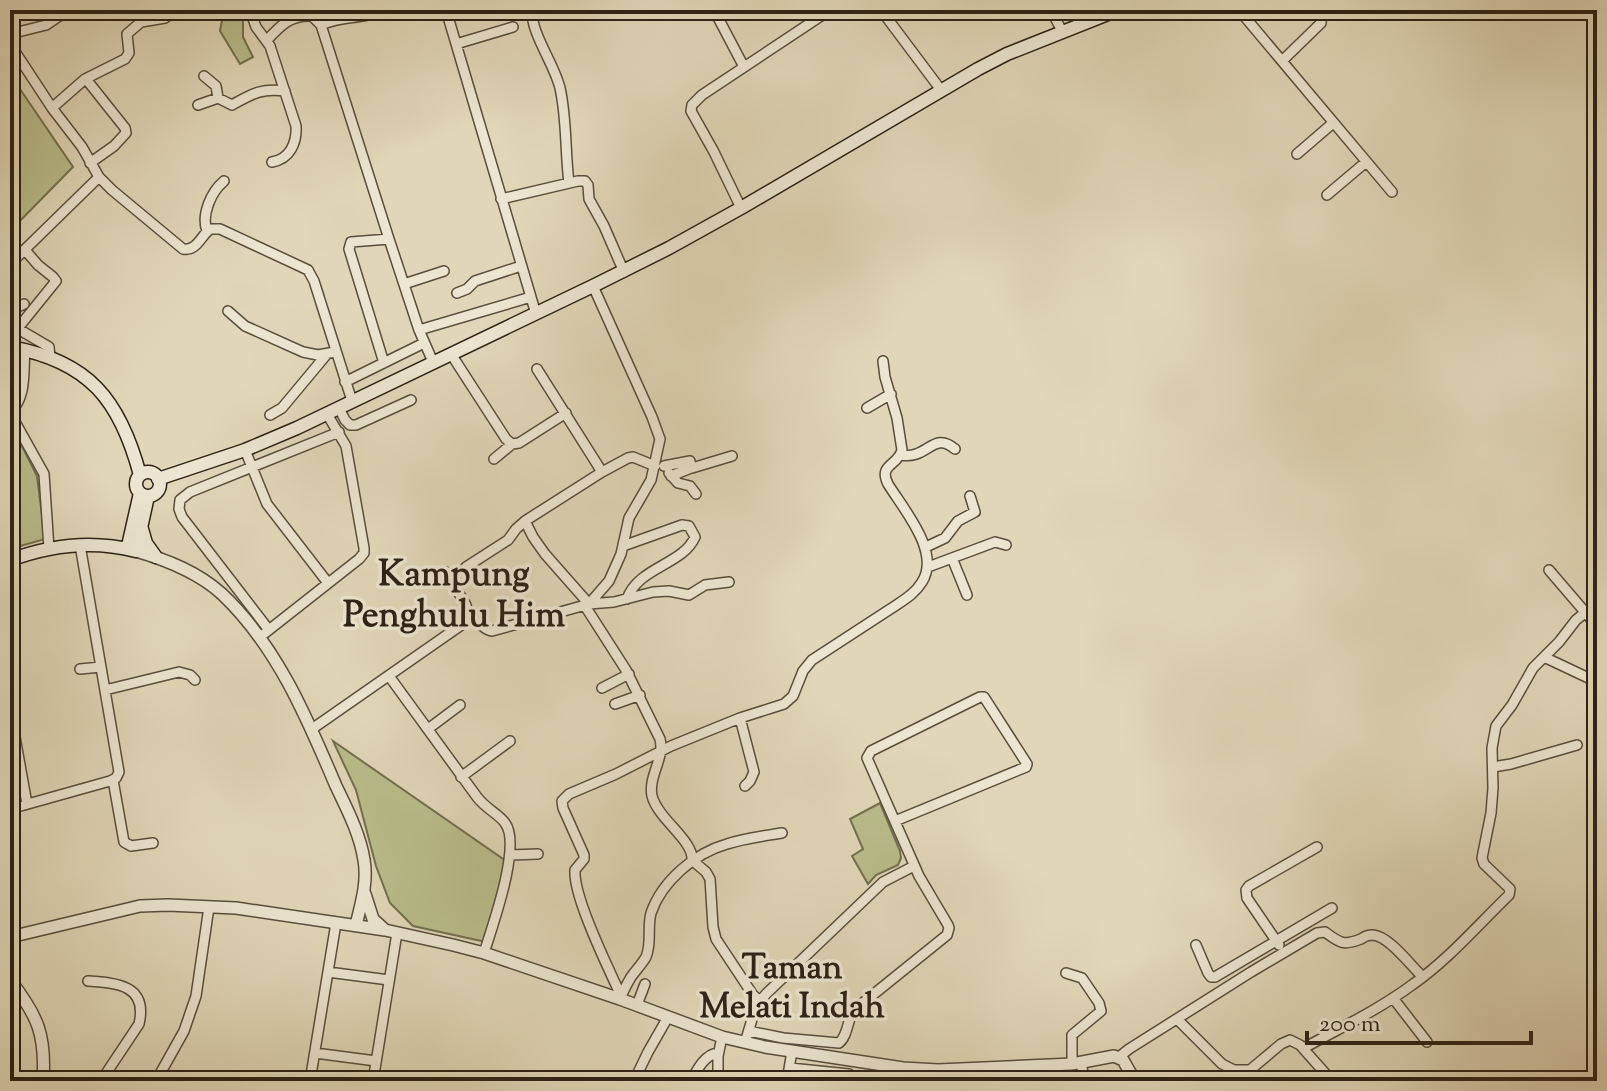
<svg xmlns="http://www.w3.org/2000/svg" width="1607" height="1091" viewBox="0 0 1607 1091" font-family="'Sorts Mill Goudy',serif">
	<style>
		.green { fill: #b9bd8b; stroke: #726f50; stroke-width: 2 }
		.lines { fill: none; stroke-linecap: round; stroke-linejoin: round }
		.minor-casing { stroke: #594e3e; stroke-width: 12 }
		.tertiary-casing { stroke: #594e3e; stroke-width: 14 }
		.secondary-casing { stroke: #2c2116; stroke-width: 15 }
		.minor { stroke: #ece5d1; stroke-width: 9 }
		.tertiary { stroke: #ece5d1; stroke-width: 11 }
		.secondary { stroke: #ece5d1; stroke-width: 12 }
		.labels { text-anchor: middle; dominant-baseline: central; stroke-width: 7; stroke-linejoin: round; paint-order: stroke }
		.neighbourhood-label { font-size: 34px; font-weight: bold; fill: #2c2116; stroke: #ece5d1 }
		.quarter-label { font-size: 36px; font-weight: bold; fill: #2c2116; stroke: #ece5d1 }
	</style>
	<rect width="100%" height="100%" fill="#e1d7b8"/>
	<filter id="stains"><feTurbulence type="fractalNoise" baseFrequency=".0025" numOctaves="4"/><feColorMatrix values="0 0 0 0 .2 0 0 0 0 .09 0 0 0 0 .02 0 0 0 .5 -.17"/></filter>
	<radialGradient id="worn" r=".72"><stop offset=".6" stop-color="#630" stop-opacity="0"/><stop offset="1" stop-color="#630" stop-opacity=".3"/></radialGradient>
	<path class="green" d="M 224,10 L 243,10 L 243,37 L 253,57 L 240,64 L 220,31 Z
		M 20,89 L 73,167 L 10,231 L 10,99 Z
		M 10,431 L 17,436 L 37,476 L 45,539 L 10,549 Z
		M 333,741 L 506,861 L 486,942 L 413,926 L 390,903 L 376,866 L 356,790 Z
		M 880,803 L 900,851 L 901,858 L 898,865 L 876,875 L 868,884 L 852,856 L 863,849 L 850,819 Z"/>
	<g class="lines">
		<defs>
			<path id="minor" d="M 250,10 L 256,27 L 270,46 L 296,126 C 297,143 290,159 272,162
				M 446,10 L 536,314
				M 532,10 C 531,34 554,63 560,88 C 567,119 565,152 569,183
				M 714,10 L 744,67
				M 881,10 L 941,90
				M 1051,10 L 1062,31
				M 1239,10 L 1392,192
				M 141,22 L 165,18 L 175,10
				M 321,25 C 345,14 360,21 382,10
				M 10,34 L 46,25 L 68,10
				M 267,40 C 281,25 290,15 312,16 L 321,25 L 389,239 L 419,330 L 433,362
				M 10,44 L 52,108 L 82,147 L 99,177 L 112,190 L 183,249 C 197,251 200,237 210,229 L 220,229 L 308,270 L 314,281 L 352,401
				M 456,44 L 513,27
				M 1282,61 L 1321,23 L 1322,12 L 1321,10
				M 204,76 L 216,86 L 218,98
				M 86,79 L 125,128 L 126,133 L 114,146 L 90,163
				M 198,105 L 218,98 L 232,105 C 252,94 260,88 285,91
				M 52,108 L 85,79 L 125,59 L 129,53 L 127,34 L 141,22 L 142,10
				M 1297,154 L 1333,123
				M 1327,195 L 1366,162
				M 501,199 L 578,181 L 585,181 L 588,185 L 589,199 L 604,226 L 624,272
				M 741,208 L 714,152 L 691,111 L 692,105 L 702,95 L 830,10
				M 207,231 C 201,215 211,192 224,181
				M 10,264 L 99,177
				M 404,284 L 444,271
				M 457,293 L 467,289 L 475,281 L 521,266
				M 10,311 L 24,304
				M 228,311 L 245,326 L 303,352 L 318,355 L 335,352
				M 10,319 L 20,330 L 49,347 L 50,357
				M 18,328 L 56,281 L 53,277 L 38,265 L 25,250
				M 419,330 L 531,297
				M 451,354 L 506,439 L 512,444
				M 384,363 L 349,249 L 351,242 L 389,239
				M 537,369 L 602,472
				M 345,382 L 424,343
				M 339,408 L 345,420 L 350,425 L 356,425 L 411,400
				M 867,408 L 891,394
				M 10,412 C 27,398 23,371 25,350
				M 10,413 L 44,474 L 49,549
				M 270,415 L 282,408 L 327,354
				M 245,450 L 267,504 L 328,583
				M 901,455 C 928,460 933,430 955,449
				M 494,459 L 512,444 L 519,443 L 566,413
				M 664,466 L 690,461 L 691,468 L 671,476
				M 692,468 L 732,456
				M 669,473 L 678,483 L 690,486 L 696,494
				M 623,546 L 682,525 L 689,526 L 695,537 C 683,565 638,567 627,599
				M 926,547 L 945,538 L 958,521 L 975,512 L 970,496
				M 952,558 L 967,595
				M 466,567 L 508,540 L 516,529 L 525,521
				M 928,567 L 995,542 L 1006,545
				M 1549,570 L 1597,626
				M 589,604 L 609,581 L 621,554 L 629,518 L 651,480 L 660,439 L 652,417 L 593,286
				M 589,604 L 545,554 L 533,537 L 525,521 L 602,472 L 628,458 L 633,457 L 655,466
				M 585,606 L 626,670 L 660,739 C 665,758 648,776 652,796 C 658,819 694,841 692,860 L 706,872 L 710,879 L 713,927 L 716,939 L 753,995 L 760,1001
				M 469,618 C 479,620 483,630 492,631 L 589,604 L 614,602 L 653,592 L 669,591 L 689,595 L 705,585 L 729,582
				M 269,630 L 182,517 L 179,509 L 180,500 L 190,492 L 339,432
				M 265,633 L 359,559 L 364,553 L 364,548 L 346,446 L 327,414
				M 1544,657 L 1597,682
				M 80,669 L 101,667
				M 389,676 L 477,797 C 486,809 499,814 505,823 C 522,845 492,927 484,953
				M 602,688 L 629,674
				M 105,690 L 179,672 L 190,675 L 195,680
				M 615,704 L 640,695
				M 10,709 L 27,804
				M 740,718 L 754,772 L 750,781 L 745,786
				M 312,729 L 467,621 L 469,618 L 466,605 L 446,572
				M 428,729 L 460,705
				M 1493,767 L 1511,764 L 1577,745
				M 461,777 L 510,741
				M 113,780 L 124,842 L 131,846 L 153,843
				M 10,809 L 110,781 L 116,778 L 119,772 L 80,545
				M 510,855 L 538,854
				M 1196,945 L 1208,973 L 1211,977 L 1215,977 L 1332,908
				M 1279,945 L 1247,898 L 1246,890 L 1249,886 L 1317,847
				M 328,972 L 389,980
				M 1066,973 L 1082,978 L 1099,1003 L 1101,1011 L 1072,1035 L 1072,1064
				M 88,981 C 117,983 148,985 139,1024 L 101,1081
				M 621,996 C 609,969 573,897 575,870 L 584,859 L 584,855 L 563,808 L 562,801 L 569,794 L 616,774 L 671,746 L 740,718 L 784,704 L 793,696 L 803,671 L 812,660 L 898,604 C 907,598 916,592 922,582 C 941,552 904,510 888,484 C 878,464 898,466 902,450 L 897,418 L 885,377 L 883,361
				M 1393,998 L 1427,1042
				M 620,999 C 623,991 627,984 631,977 C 636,970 642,964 646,957 C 652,943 647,927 651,913 C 662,881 695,853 727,844 C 745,838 764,836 782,833
				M 637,1005 L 645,984
				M 1177,1019 L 1222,1064 L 1234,1070 L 1250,1070 L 1281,1044 L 1290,1040 L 1300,1045 L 1332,1081
				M 749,1031 L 783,1038 L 839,1043 C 848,1036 847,1020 854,1010 L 947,935 L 949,928 L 948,925 L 919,876 L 867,758 L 871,751 L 980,697 L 984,697 L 1027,764 L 1026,767 L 895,821
				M 747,1036 L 756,1006 L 766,994 L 883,882 L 914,866
				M 1304,1048 C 1340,1028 1378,1010 1412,985 C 1448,960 1477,926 1509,895 L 1510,889 L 1484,864 L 1482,858 L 1491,813 L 1493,788 L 1492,748 L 1496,726 L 1512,705 L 1533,668 L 1559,642 L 1576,620 L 1597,603
				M 315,1053 L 376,1061
				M 1119,1057 L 1129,1049 L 1251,972 L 1317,933 L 1325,932 C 1340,943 1343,946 1361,939 C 1366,936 1367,935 1373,935 C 1389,936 1411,966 1423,977
				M 790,1068 L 849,1074 L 855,1081
				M 156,1081 L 184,1031 L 196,996 L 209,907
				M 310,1081 L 336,923
				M 373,1081 L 397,933
				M 634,1081 L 648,1052 L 668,1017
				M 691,1081 C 697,1070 705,1054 718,1053
				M 718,1081 L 718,1056 L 722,1037
				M 787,1081 L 792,1051
				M 1081,1081 L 1083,1073 L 1081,1063"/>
			<path id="tertiary" d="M 136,551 C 167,560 198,572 222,594 C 277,646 307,718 336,786 C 347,809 360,834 364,860 C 368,882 361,904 356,925
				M 365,894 L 373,919 L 385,930
				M 10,937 L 140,906 L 168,905 L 236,908 L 385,930 L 453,945 L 484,953 L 620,999 L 722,1037 L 765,1047 L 903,1068 L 938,1070 L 1072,1064 L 1114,1056 L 1123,1060 L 1135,1081
				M 10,980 C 38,1016 46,1035 43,1081"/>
			<path id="secondary" d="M 10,347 C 89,361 120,400 140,475
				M136 484a12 12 0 1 1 24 0a12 12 0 1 1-24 0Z
				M 158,479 L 245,450 L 297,428 L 593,286 L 669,248 L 741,208 L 978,69 L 1007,54 L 1118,10
				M 142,529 L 146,543 L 156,557
				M 128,546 L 140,493
				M 10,560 C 50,545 94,540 136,551 L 148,496"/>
		</defs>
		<use href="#minor" class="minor-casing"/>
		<use href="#tertiary" class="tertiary-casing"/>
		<use href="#secondary" class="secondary-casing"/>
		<use href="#minor" class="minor"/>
		<use href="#tertiary" class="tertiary"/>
		<use href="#secondary" class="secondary"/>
	</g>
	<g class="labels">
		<g class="neighbourhood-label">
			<text x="792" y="969">Taman<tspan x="792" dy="39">Melati Indah</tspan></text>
		</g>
		<g class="quarter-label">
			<text x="454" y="576">Kampung<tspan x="454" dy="41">Penghulu Him</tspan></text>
		</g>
	</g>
	<rect width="1607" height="1091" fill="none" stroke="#e1d7b8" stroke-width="40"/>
	<rect x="12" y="12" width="1583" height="1067" fill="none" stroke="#2c2116" stroke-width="4"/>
	<rect x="20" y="20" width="1567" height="1051" fill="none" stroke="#2c2116" stroke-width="2"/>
	<path d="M1307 1031v12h224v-12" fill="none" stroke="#2c2116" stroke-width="4"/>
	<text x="1319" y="1031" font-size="24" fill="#2c2116" stroke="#ece5d1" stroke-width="6" paint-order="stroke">200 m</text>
	<rect width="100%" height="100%" filter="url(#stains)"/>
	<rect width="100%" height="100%" fill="url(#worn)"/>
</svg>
